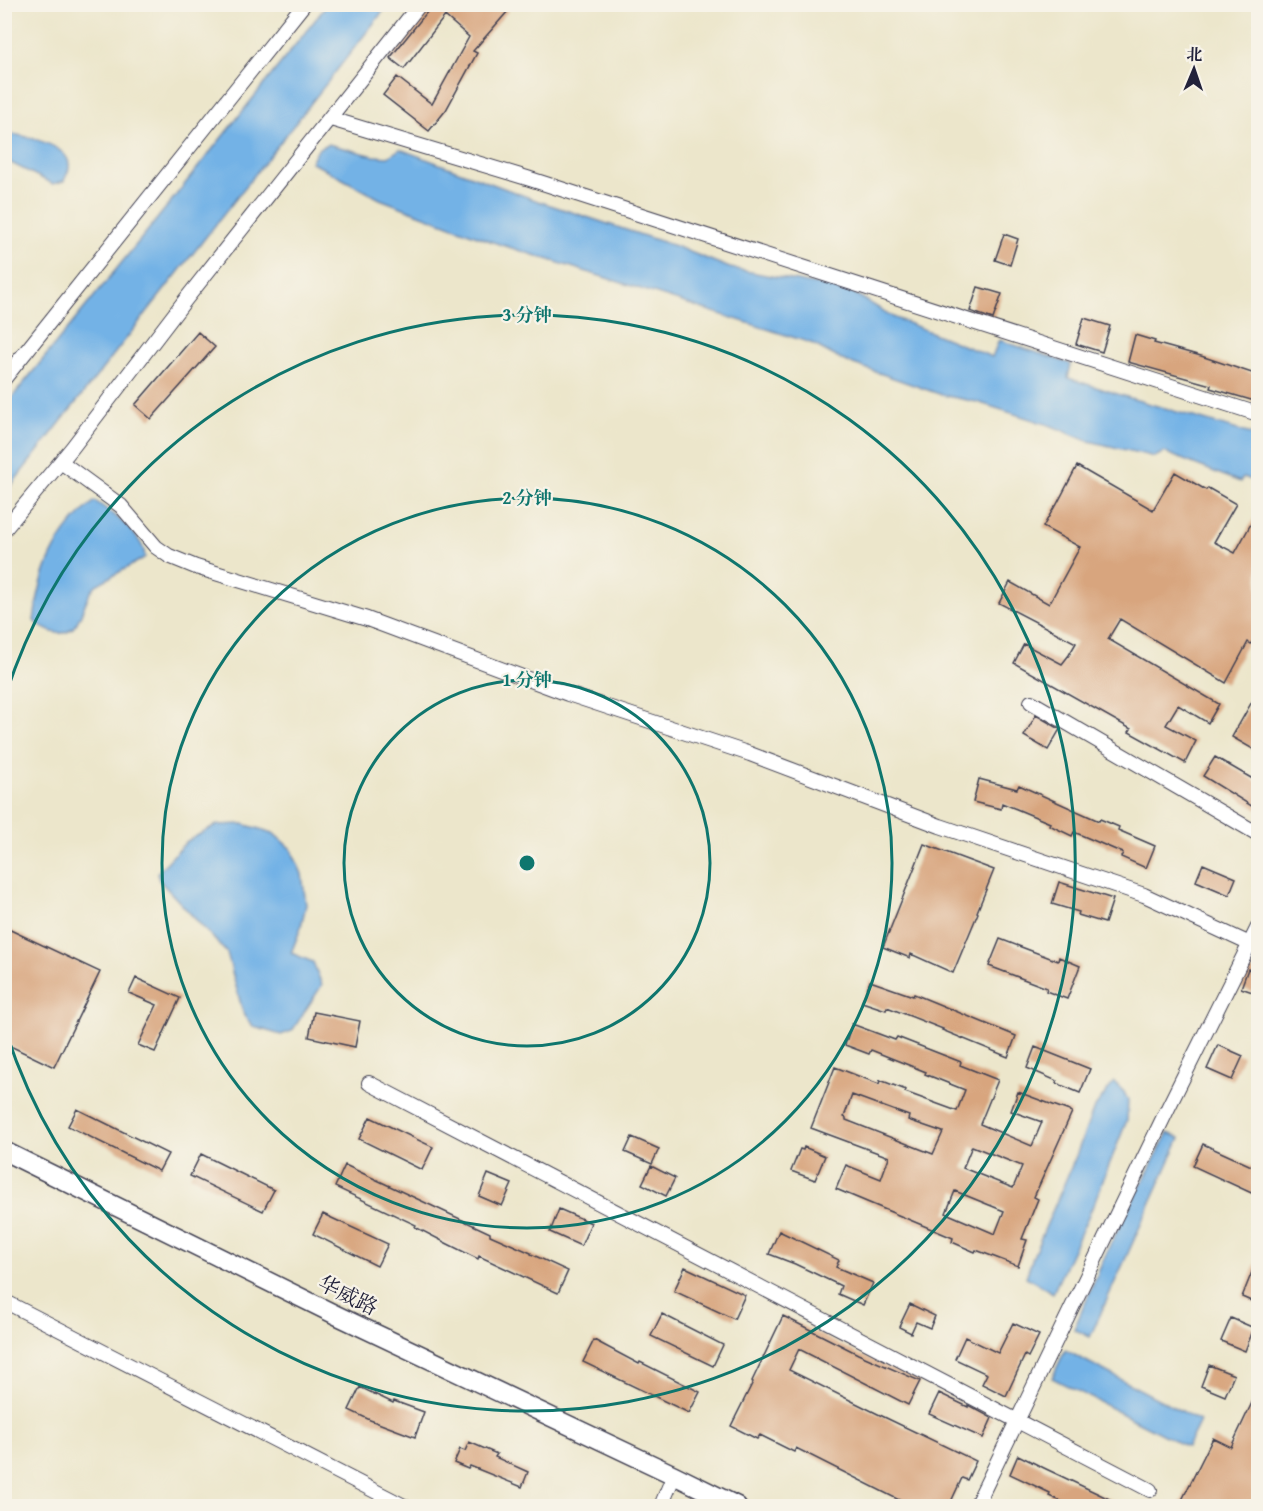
<svg xmlns="http://www.w3.org/2000/svg" width="1263" height="1511" viewBox="0 0 1263 1511" font-family="'Gentium Book Plus','Noto Serif SC',serif">
	<style>
		.water { fill: #73b2e6; stroke: #4a6a90; stroke-width: 1.5 }
		.building { fill: #d8a57e; fill-rule: evenodd }
		.lines { fill: none; stroke-linecap: round; stroke-linejoin: round }
		.minor-casing { stroke: #403f51; stroke-width: 16 }
		.secondary-casing { stroke: #403f51; stroke-width: 21 }
		.minor { stroke: #fff; stroke-width: 14 }
		.secondary { stroke: #fff; stroke-width: 18 }
		.ring { fill: none; stroke: #0f766e; stroke-width: 3 }
		.labels { text-anchor: middle; dominant-baseline: central; stroke-width: 4.5; stroke-linejoin: round; paint-order: stroke }
		.street-label { font-size: 21px; fill: #22223b; stroke: #f7f3e8 }
		.centre { fill: #0f766e; stroke: #f7f3e8; stroke-width: 3 }
		.ring-label { font-size: 18px; text-anchor: middle; font-weight: bold; fill: #0f766e; stroke: #f7f3e8; stroke-width: 4.5; stroke-linejoin: round; paint-order: stroke }
	</style>
	<rect width="100%" height="100%" fill="#f7f3e8"/>
	<filter id="ink" filterUnits="userSpaceOnUse"><feTurbulence type="fractalNoise" baseFrequency=".0167" numOctaves="2"/><feDisplacementMap in="SourceGraphic" scale="12" xChannelSelector="R" yChannelSelector="G"/><feConvolveMatrix kernelMatrix="1 2 1 2 8 2 1 2 1" color-interpolation-filters="sRGB"/></filter>
	<filter id="wash" filterUnits="userSpaceOnUse"><feTurbulence type="fractalNoise" baseFrequency=".008" numOctaves="4" result="noise"/><feDisplacementMap in="SourceGraphic" scale="24" xChannelSelector="R" yChannelSelector="G"/><feGaussianBlur stdDeviation="1.35" result="paint"/><feColorMatrix in="noise" values="0 0 0 0 0 0 0 0 0 0 0 0 0 0 0 0 0 1.4 0 .05"/><feComposite in="paint" operator="in"/></filter>
	<g filter="url(#wash)">
		<rect width="100%" height="100%" fill="#ece6cb"/>
		<path class="water" d="M 327,5 L 388,5 L 5,493 L 5,406 L 153,224 Z
			M 4,133 C 21,135 71,144 69,167 C 69,172 65,177 64,181 L 53,184 L 5,160 Z
			M 328,144 L 374,156 L 388,157 L 400,149 L 538,201 L 675,246 L 730,268 L 802,282 L 849,290 L 893,317 L 992,357 L 999,340 L 1071,364 L 1068,378 L 1130,398 L 1258,436 L 1258,483 L 1244,477 L 1240,482 L 1164,452 L 1155,457 L 1085,440 L 1052,426 L 977,402 L 942,395 L 842,360 L 811,343 L 493,242 L 380,199 L 311,162 L 319,148 Z
			M 95,501 C 111,512 145,536 145,557 L 139,561 L 96,585 C 85,596 84,612 76,624 C 65,641 45,631 34,621 C 40,572 55,533 95,501 Z
			M 243,824 L 273,833 L 291,849 L 302,874 L 306,905 L 300,930 L 291,953 L 313,962 L 322,985 L 292,1031 L 281,1035 L 254,1027 L 244,1016 L 227,953 L 159,880 L 157,873 L 187,841 L 217,825 Z
			M 1114,1082 L 1124,1092 L 1128,1101 L 1127,1120 L 1092,1208 L 1053,1293 L 1026,1277 L 1034,1254 L 1076,1156 L 1093,1110 Z
			M 1168,1133 L 1180,1138 L 1090,1337 L 1074,1329 L 1109,1247 Z
			M 1065,1350 L 1200,1421 L 1187,1447 L 1052,1378 Z"/>
		<g id="blocks">
			<path class="building" d="M 431,4 L 499,4 L 508,11 L 473,51 L 477,53 L 446,110 L 429,131 L 383,95 L 397,77 L 432,104 L 469,37 L 445,16 L 404,69 L 390,58 L 432,6 Z
				M 1004,234 L 1018,239 L 1010,265 L 995,260 Z
				M 978,287 L 1002,294 L 993,319 L 970,311 Z
				M 1084,318 L 1110,326 L 1102,352 L 1076,344 Z
				M 198,332 L 215,347 L 151,419 L 135,405 Z
				M 1135,335 L 1155,341 L 1154,343 L 1201,356 L 1258,375 L 1258,402 L 1210,388 L 1211,385 L 1128,362 Z
				M 1077,466 L 1153,510 L 1175,472 L 1206,490 L 1208,488 L 1236,504 L 1214,542 L 1235,553 L 1258,511 L 1258,632 L 1251,644 L 1248,642 L 1226,683 L 1120,619 L 1108,639 L 1219,704 L 1208,723 L 1178,705 L 1166,725 L 1196,741 L 1185,763 L 1129,732 L 1131,729 L 1014,663 L 1024,644 L 1062,664 L 1069,655 L 1076,643 L 999,603 L 1010,582 L 1049,604 L 1080,547 L 1043,527 L 1055,506 L 1056,506 Z
				M 1258,691 L 1258,752 L 1232,737 Z
				M 1036,715 L 1060,729 L 1048,750 L 1024,736 Z
				M 1215,757 L 1258,782 L 1258,810 L 1203,776 Z
				M 979,779 L 1017,789 L 1019,785 L 1099,821 L 1100,819 L 1119,827 L 1118,830 L 1155,846 L 1146,868 L 1121,857 L 1123,853 L 1074,832 L 1072,836 L 1049,825 L 1050,823 L 1002,803 L 1001,809 L 973,802 Z
				M 924,844 L 994,870 L 977,912 L 978,913 L 953,973 L 911,954 L 910,958 L 883,947 Z
				M 1203,864 L 1236,878 L 1229,895 L 1196,881 Z
				M 1059,882 L 1113,899 L 1105,923 L 1078,915 L 1079,912 L 1052,904 Z
				M 4,927 L 100,972 L 54,1067 L 4,1043 Z
				M 1000,939 L 1058,961 L 1059,957 L 1080,966 L 1067,999 L 1046,991 L 1047,988 L 989,966 Z
				M 1248,969 L 1258,972 L 1258,994 L 1241,988 Z
				M 136,978 L 180,998 L 155,1052 L 138,1045 L 157,1005 L 129,993 Z
				M 870,981 L 913,996 L 914,994 L 1016,1036 L 1008,1057 L 942,1030 L 943,1029 L 887,1007 L 886,1010 L 862,1002 Z
				M 314,1012 L 360,1021 L 355,1047 L 309,1037 Z
				M 852,1024 L 895,1040 L 897,1037 L 961,1062 L 960,1065 L 998,1080 L 980,1124 L 1032,1146 L 1042,1122 L 1011,1111 L 1018,1092 L 1072,1112 L 1034,1197 L 1038,1199 L 1022,1239 L 1027,1240 L 1018,1266 L 976,1250 L 975,1252 L 952,1242 L 953,1238 L 836,1189 L 846,1165 L 881,1179 L 889,1157 L 811,1128 L 835,1067 L 879,1084 L 880,1080 L 906,1090 L 905,1092 L 957,1111 L 965,1090 L 925,1074 L 926,1072 L 871,1050 L 869,1054 L 845,1045 ZM 852,1095 L 909,1116 L 908,1120 L 943,1132 L 933,1154 L 846,1120 L 846,1118 L 844,1117 ZM 972,1146 L 1022,1166 L 1013,1188 L 963,1168 ZM 955,1191 L 1004,1211 L 995,1234 L 946,1213 Z
				M 1218,1045 L 1243,1056 L 1232,1080 L 1207,1069 Z
				M 1035,1047 L 1090,1069 L 1080,1093 L 1056,1083 L 1057,1081 L 1027,1068 Z
				M 77,1109 L 168,1154 L 159,1171 L 68,1126 Z
				M 370,1117 L 433,1147 L 422,1170 L 359,1139 Z
				M 632,1137 L 659,1149 L 652,1164 L 625,1152 Z
				M 1203,1144 L 1258,1169 L 1258,1196 L 1193,1166 Z
				M 804,1147 L 825,1156 L 815,1180 L 791,1171 L 800,1149 L 803,1150 Z
				M 201,1154 L 274,1190 L 263,1211 L 190,1176 Z
				M 345,1165 L 490,1233 L 490,1235 L 531,1253 L 531,1254 L 568,1271 L 558,1293 L 479,1256 L 478,1259 L 448,1244 L 415,1227 L 416,1225 L 335,1187 Z
				M 651,1166 L 675,1178 L 666,1196 L 642,1184 Z
				M 488,1174 L 512,1184 L 502,1206 L 479,1196 Z
				M 559,1209 L 591,1223 L 581,1246 L 550,1232 Z
				M 323,1214 L 388,1244 L 377,1266 L 313,1234 Z
				M 779,1231 L 839,1260 L 836,1267 L 873,1283 L 863,1305 L 838,1294 L 841,1286 L 795,1264 L 769,1254 Z
				M 1258,1257 L 1258,1304 L 1242,1297 Z
				M 685,1267 L 745,1295 L 734,1319 L 674,1291 Z
				M 910,1304 L 935,1316 L 930,1328 L 916,1322 L 911,1333 L 899,1327 Z
				M 662,1314 L 723,1345 L 713,1366 L 651,1336 Z
				M 783,1316 L 858,1354 L 920,1381 L 908,1405 L 799,1349 L 789,1370 L 882,1416 L 976,1461 L 967,1480 L 962,1478 L 949,1506 L 911,1506 L 796,1448 L 794,1452 L 760,1435 L 757,1439 L 731,1426 L 753,1382 L 752,1381 Z
				M 1231,1318 L 1254,1328 L 1245,1351 L 1221,1341 Z
				M 1013,1323 L 1039,1335 L 1028,1357 L 1025,1355 L 1006,1396 L 982,1384 L 987,1374 L 955,1359 L 965,1337 L 998,1353 Z
				M 594,1340 L 639,1364 L 640,1362 L 700,1392 L 689,1413 L 583,1362 Z
				M 1209,1365 L 1234,1375 L 1225,1396 L 1201,1386 Z
				M 360,1387 L 393,1403 L 394,1401 L 424,1412 L 415,1437 L 370,1420 L 349,1410 Z
				M 1258,1390 L 1258,1506 L 1179,1506 L 1213,1438 L 1231,1447 Z
				M 939,1393 L 968,1407 L 968,1405 L 992,1418 L 983,1438 L 929,1414 Z
				M 469,1442 L 497,1454 L 495,1457 L 528,1472 L 522,1487 L 470,1466 L 468,1469 L 454,1463 L 460,1449 L 465,1451 Z
				M 1018,1455 L 1044,1468 L 1124,1506 L 1072,1506 L 1049,1496 L 1050,1493 L 1010,1474 Z"/>
		</g>
	</g>
	<g filter="url(#ink)">
		<use href="#blocks" fill-opacity="0" stroke="#403f51" stroke-width="1.5"/>
		<g class="lines">
			<defs>
				<path id="minor" d="M 331,119 L 527,178 L 1258,414
					M 4,379 L 304,4
					M 61,462 L 121,506 L 156,547 L 169,556 L 196,567 L 367,619 L 568,694 L 750,754 L 940,826 L 1144,895 L 1250,944
					M 4,530 L 72,448 L 186,299 L 420,4
					M 1031,702 L 1258,834
					M 369,1083 L 1150,1490
					M 4,1301 L 404,1506
					M 661,1506 L 674,1475
					M 976,1506 L 1169,1106 L 1258,927"/>
				<path id="secondary" d="M 4,1151 L 336,1315 L 674,1475 L 737,1506"/>
			</defs>
			<use href="#minor" class="minor-casing"/>
			<use href="#secondary" class="secondary-casing"/>
			<use href="#minor" class="minor"/>
			<use href="#secondary" class="secondary"/>
		</g>
	</g>
	<g class="ring">
		<circle cx="527" cy="863" r="183"/>
		<circle cx="527" cy="863" r="365"/>
		<path d="M6 694A548 548 0 1 1 6 1032"/>
	</g>
	<g class="labels">
		<g class="street-label">
			<text transform="translate(348 1295) rotate(26)">华威路</text>
		</g>
	</g>
	<circle cx="527" cy="863" r="9" class="centre"/>
	<g class="ring-label">
		<text x="527" y="321">3 分钟</text>
		<text x="527" y="504">2 分钟</text>
		<text x="527" y="686">1 分钟</text>
	</g>
	<rect width="1263" height="1511" fill="none" stroke="#f7f3e8" stroke-width="24"/>
	<g transform="translate(1194 69) rotate(2)" stroke="#f7f3e8" stroke-width="4.5" paint-order="stroke">
	<path d="M0-4.5L10 22L0 15L-10 22Z" fill="#22223b"/>
	<text y="-9" font-size="16" font-weight="bold" text-anchor="middle" fill="#22223b">北</text>
	</g>
</svg>
